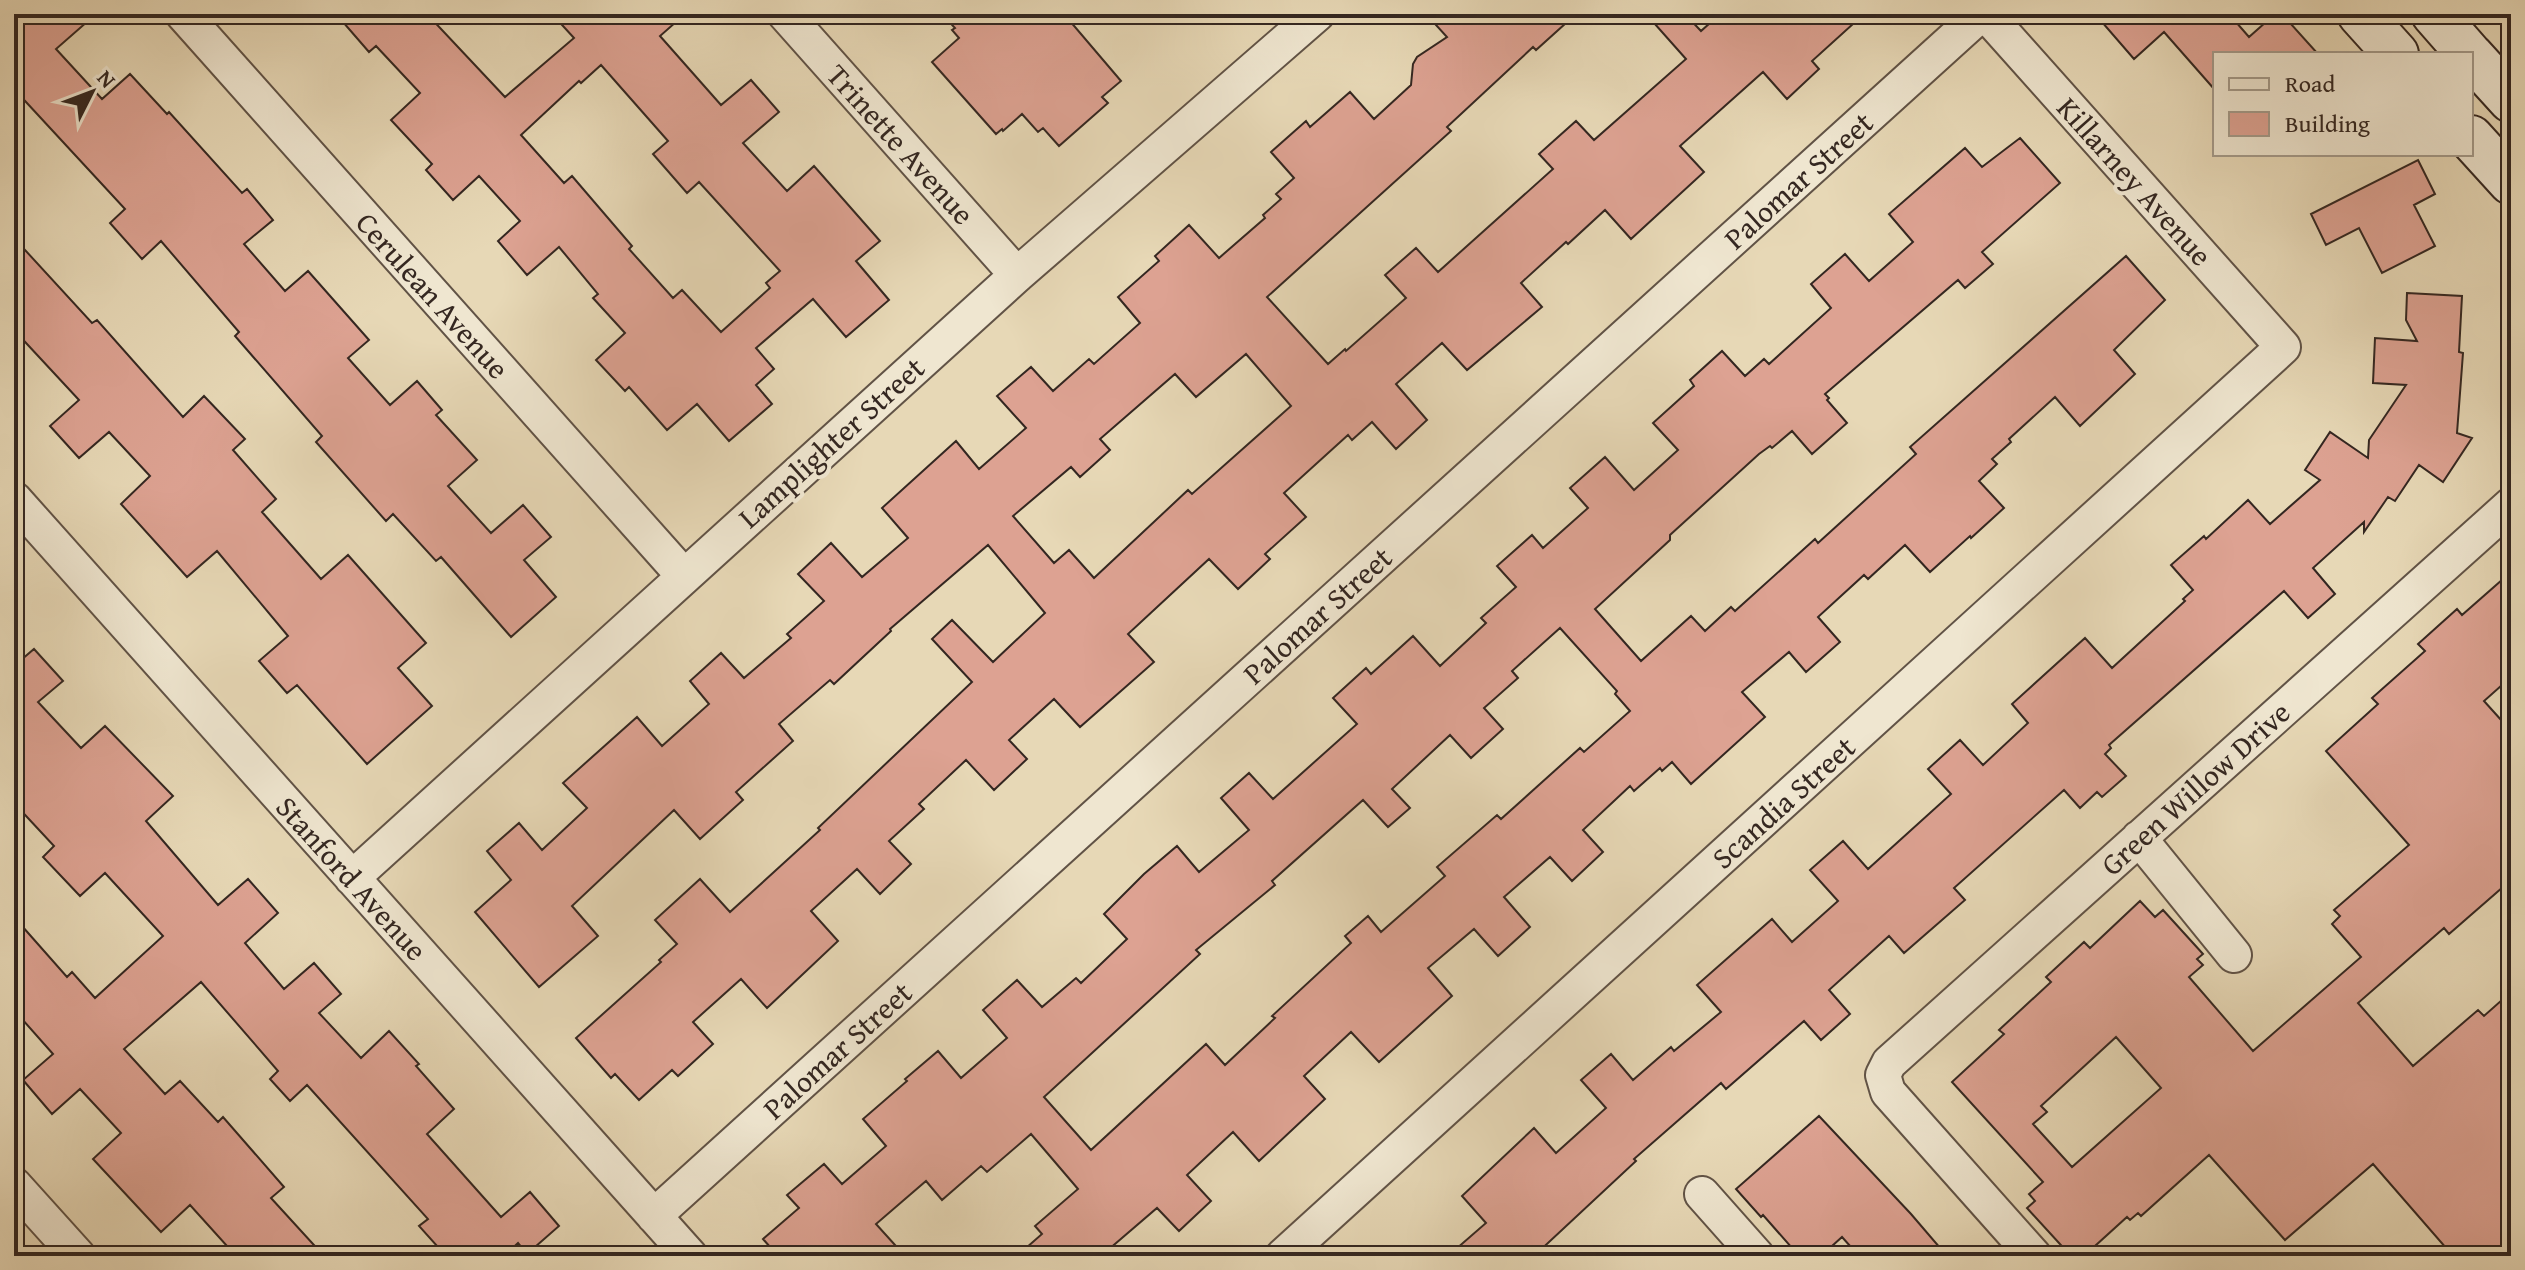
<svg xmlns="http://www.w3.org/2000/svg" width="2525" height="1270" viewBox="0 0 2525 1270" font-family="'Gentium Book Plus',serif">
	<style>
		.building { fill: #dda292; stroke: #342721; stroke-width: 2; fill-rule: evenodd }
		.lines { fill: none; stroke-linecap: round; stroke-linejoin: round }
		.street-casing { stroke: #615346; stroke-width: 38 }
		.secondary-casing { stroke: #342721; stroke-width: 48 }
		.street { stroke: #efe6d0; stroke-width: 34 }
		.secondary { stroke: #efe6d0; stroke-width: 44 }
		.labels { text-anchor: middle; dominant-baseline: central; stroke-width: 8; stroke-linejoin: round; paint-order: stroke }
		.street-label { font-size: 30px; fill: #342721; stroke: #efe6d0 }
	</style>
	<rect width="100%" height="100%" fill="#e7d8b6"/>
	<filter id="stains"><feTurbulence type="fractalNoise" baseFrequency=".0025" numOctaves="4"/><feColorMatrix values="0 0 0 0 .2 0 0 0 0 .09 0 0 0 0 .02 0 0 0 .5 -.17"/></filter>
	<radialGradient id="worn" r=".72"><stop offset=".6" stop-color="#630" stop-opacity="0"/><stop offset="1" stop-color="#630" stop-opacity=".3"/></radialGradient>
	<path class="building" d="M 14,14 L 96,14 L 56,49 L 102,99 L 130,74 L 167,114 L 169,112 L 242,193 L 247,189 L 273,220 L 244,244 L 285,291 L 308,271 L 369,340 L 348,358 L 390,405 L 417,381 L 442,410 L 436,415 L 477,460 L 448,486 L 491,533 L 523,505 L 551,537 L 524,560 L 556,597 L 511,637 L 441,557 L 436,561 L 393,514 L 386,521 L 316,442 L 322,436 L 235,336 L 239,332 L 161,241 L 142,259 L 110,223 L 125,209 L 14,89 Z
		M 336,14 L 427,14 L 505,97 L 574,38 L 552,14 L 685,14 L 660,36 L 721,105 L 751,80 L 779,112 L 743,143 L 787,191 L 814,166 L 880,241 L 856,261 L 889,300 L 846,337 L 813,299 L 756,348 L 774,369 L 756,385 L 772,404 L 729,441 L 697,404 L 667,430 L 629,387 L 625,391 L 596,360 L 625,333 L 593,298 L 598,294 L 559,247 L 527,275 L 498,241 L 520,221 L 479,176 L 453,200 L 426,170 L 432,164 L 391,120 L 420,93 L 376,46 L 369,52 ZM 601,65 L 668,141 L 653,154 L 687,193 L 699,182 L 780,271 L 766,283 L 770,288 L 721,332 L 682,290 L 673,298 L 629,249 L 632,246 L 572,176 L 564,183 L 521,135 L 579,81 L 581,83 Z
		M 942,14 L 1064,14 L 1121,81 L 1102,97 L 1108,103 L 1059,146 L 1043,128 L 1038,132 L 1022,114 L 1003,131 L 1002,129 L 996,134 L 932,62 L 959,38 L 952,30 L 955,28 Z
		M 1426,14 L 1576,14 L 1536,50 L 1533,47 L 1447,127 L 1451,131 L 1267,297 L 1328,364 L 1345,349 L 1346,351 L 1406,298 L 1385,275 L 1416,248 L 1438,272 L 1553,169 L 1539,154 L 1576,121 L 1594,140 L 1686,59 L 1646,14 L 1685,14 L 1701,31 L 1720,14 L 1864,14 L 1812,61 L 1819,69 L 1787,99 L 1763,72 L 1680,146 L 1704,172 L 1631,239 L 1605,210 L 1568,244 L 1566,242 L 1521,283 L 1542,307 L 1467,370 L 1442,343 L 1396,384 L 1427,420 L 1396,449 L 1372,422 L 1352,440 L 1348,435 L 1284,493 L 1306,517 L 1265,554 L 1270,559 L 1238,589 L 1209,559 L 1128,634 L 1154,662 L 1080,727 L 1054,699 L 1009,740 L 1027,759 L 994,790 L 966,760 L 919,804 L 924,809 L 889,841 L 911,864 L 880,894 L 857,869 L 811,911 L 838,941 L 767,1008 L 741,979 L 693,1022 L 713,1044 L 678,1076 L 672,1070 L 639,1100 L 615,1074 L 611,1078 L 576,1038 L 661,962 L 659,960 L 677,944 L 655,920 L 700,879 L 730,912 L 820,830 L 818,828 L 972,682 L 932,639 L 952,620 L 993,662 L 1045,613 L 988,545 L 890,629 L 891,631 L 834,684 L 830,680 L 779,724 L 793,741 L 736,792 L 743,800 L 700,839 L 674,810 L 572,906 L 598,936 L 539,987 L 475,912 L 511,880 L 487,851 L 519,823 L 542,850 L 587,808 L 563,783 L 637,717 L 662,746 L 709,704 L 690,681 L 721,653 L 744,678 L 791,638 L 787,634 L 824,601 L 798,574 L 831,543 L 862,577 L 908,538 L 882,508 L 956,441 L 979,469 L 1026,428 L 997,396 L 1031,367 L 1053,391 L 1089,359 L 1094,364 L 1140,323 L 1118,297 L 1159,261 L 1155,256 L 1189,225 L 1219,258 L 1265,218 L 1263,215 L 1281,199 L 1276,194 L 1294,178 L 1271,152 L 1306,121 L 1310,127 L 1350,92 L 1374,119 L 1411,85 L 1413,64 L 1417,57 L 1447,37 ZM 1246,354 L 1291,406 L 1192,494 L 1188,490 L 1094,578 L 1069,550 L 1054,563 L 1013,516 L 1071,467 L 1080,477 L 1110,450 L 1100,439 L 1175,374 L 1196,397 Z
		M 2095,14 L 2229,14 L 2249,37 L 2275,14 L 2282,14 L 2318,54 L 2215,54 L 2215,90 L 2164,32 L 2134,59 Z
		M 2020,138 L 2060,183 L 1982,252 L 1993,264 L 1965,288 L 1958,280 L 1825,394 L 1829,398 L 1827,400 L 1847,423 L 1812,454 L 1792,431 L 1772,448 L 1770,446 L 1759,454 L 1670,535 L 1670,540 L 1595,609 L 1641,661 L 1691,616 L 1705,631 L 1731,607 L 1735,611 L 1815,539 L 1818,543 L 1916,454 L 1910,447 L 2126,256 L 2165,300 L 2114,350 L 2135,374 L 2080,426 L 2055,397 L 2009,439 L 2011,442 L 1992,459 L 1997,464 L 1979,481 L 2004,508 L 1971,538 L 1970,536 L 1930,572 L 1905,545 L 1868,579 L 1864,575 L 1818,617 L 1840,642 L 1806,672 L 1789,652 L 1742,692 L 1765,717 L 1691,784 L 1672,762 L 1662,771 L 1660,768 L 1634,791 L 1630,786 L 1583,830 L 1603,852 L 1572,881 L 1550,857 L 1504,897 L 1530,927 L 1498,956 L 1474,929 L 1428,968 L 1452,996 L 1379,1062 L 1351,1032 L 1304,1076 L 1325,1099 L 1259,1161 L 1233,1132 L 1187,1175 L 1211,1201 L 1179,1231 L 1157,1208 L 1101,1256 L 1017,1256 L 1042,1234 L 1035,1226 L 1078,1189 L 1031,1134 L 987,1172 L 981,1166 L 942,1200 L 926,1181 L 876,1224 L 905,1256 L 778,1256 L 763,1239 L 799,1208 L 787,1195 L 824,1164 L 842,1184 L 886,1146 L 863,1119 L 907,1081 L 905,1079 L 938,1051 L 961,1078 L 1007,1038 L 983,1010 L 1017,980 L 1042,1007 L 1076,978 L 1081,983 L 1127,939 L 1104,914 L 1144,874 L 1177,846 L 1199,872 L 1249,830 L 1221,798 L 1249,773 L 1273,799 L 1357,724 L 1333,698 L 1366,668 L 1371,674 L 1413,636 L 1440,666 L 1486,623 L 1481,618 L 1516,587 L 1497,566 L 1532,535 L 1543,548 L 1588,508 L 1570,488 L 1605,457 L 1634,490 L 1678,450 L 1653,423 L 1694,386 L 1690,380 L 1722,351 L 1745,376 L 1764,359 L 1769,364 L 1831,308 L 1811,284 L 1845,254 L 1869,281 L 1913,242 L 1889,214 L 1965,148 L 1982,167 ZM 1560,628 L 1617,691 L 1615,694 L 1630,711 L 1584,752 L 1580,748 L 1501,819 L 1497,815 L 1437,867 L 1445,876 L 1381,932 L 1368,916 L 1345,936 L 1351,943 L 1272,1016 L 1275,1018 L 1225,1065 L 1206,1044 L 1091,1150 L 1044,1097 L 1200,954 L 1196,950 L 1275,885 L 1272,881 L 1363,800 L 1388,827 L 1410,808 L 1392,789 L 1450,735 L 1471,758 L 1503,729 L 1484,708 L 1518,678 L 1512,671 Z
		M 2418,160 L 2435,194 L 2414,205 L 2435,246 L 2382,273 L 2359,228 L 2326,245 L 2311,214 Z
		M 14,238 L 92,323 L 97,320 L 183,417 L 204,396 L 245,439 L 233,450 L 276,499 L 262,512 L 321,579 L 348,555 L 426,643 L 398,668 L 432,706 L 367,764 L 297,685 L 287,693 L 259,661 L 288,636 L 217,551 L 187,577 L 121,504 L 150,476 L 109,432 L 79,458 L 50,426 L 79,400 L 14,330 Z
		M 2407,293 L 2462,296 L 2459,352 L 2463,353 L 2457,433 L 2472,438 L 2443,482 L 2419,465 L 2395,501 L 2388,497 L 2364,532 L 2364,522 L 2313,568 L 2335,594 L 2308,618 L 2284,591 L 2109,745 L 2111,748 L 2105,754 L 2126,776 L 2102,797 L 2097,792 L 2080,808 L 2064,790 L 1954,888 L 1965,900 L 1904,953 L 1889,936 L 1829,990 L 1850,1014 L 1821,1040 L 1804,1021 L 1726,1089 L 1721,1083 L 1634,1159 L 1636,1161 L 1534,1256 L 1448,1256 L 1486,1223 L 1462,1196 L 1534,1128 L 1556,1153 L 1606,1108 L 1581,1080 L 1611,1054 L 1633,1080 L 1671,1047 L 1674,1051 L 1721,1012 L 1697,985 L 1772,919 L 1792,942 L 1838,901 L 1810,870 L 1843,841 L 1868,869 L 1951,794 L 1928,769 L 1960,740 L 1983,765 L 2028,723 L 2012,704 L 2085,638 L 2112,668 L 2185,601 L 2183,599 L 2193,590 L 2171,565 L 2204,536 L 2206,539 L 2248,500 L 2270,524 L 2320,480 L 2305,470 L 2330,432 L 2368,458 L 2369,440 L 2406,385 L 2373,383 L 2375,338 L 2417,341 L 2406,320 Z
		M 2511,572 L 2511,677 L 2484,701 L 2511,731 L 2511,880 L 2449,934 L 2444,928 L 2358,1003 L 2413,1066 L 2478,1010 L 2484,1016 L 2511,992 L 2511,1256 L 2453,1256 L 2373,1164 L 2285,1240 L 2209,1155 L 2141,1216 L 2138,1213 L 2130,1220 L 2127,1217 L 2085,1255 L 2078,1248 L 2070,1255 L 2027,1208 L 2035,1201 L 2029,1194 L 2043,1182 L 1952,1082 L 2004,1034 L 1999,1030 L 2051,982 L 2046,977 L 2084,942 L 2090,948 L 2140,901 L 2155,917 L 2163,910 L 2203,954 L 2197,959 L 2203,965 L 2189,977 L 2253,1051 L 2361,957 L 2332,924 L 2340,916 L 2334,910 L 2409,845 L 2326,751 L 2378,704 L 2372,698 L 2425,651 L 2418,644 L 2457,609 L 2462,615 ZM 2116,1037 L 2161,1088 L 2072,1167 L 2033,1124 L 2047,1112 L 2041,1106 Z
		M 34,649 L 63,681 L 38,702 L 81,748 L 105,726 L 173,796 L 146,821 L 218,905 L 248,879 L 278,913 L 245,943 L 284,989 L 314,963 L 341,994 L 319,1013 L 361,1058 L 389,1031 L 419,1064 L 416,1066 L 454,1109 L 427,1134 L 501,1217 L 530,1192 L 559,1226 L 527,1254 L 518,1243 L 504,1256 L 446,1256 L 419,1226 L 428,1219 L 307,1085 L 290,1101 L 270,1079 L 278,1071 L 201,982 L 124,1049 L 165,1094 L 180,1081 L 218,1122 L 223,1117 L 284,1187 L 271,1198 L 324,1256 L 236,1256 L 190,1205 L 161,1232 L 93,1159 L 121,1133 L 80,1089 L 52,1114 L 23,1080 L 53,1054 L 14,1010 L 14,917 L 67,977 L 72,972 L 95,998 L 163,936 L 105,873 L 80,896 L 43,857 L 54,846 L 14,803 L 14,666 Z
		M 1819,1116 L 1911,1214 L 1947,1256 L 1859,1256 L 1842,1237 L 1821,1256 L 1799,1256 L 1763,1215 L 1761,1217 L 1736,1189 Z"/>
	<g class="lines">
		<defs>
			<path id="street" d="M 183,14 L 683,575
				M 785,14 L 1017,275
				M 14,499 L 690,1256
				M 2139,838 L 2234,955
				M 352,878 L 1017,275 L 1317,14
				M 14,1185 L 78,1256
				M 1702,1194 L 1757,1256
				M 654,1216 L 1981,14
				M 1283,1256 L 2283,347 L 1986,14
				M 2034,1256 L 1888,1092 L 1883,1075 L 1889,1063 L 2511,505"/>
			<path id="secondary" d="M 2360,14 L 2396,54
				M 2434,14 L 2469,54
				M 2471,56 L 2511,100
				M 2471,138 L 2511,182"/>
		</defs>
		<use href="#street" class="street-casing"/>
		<use href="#secondary" class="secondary-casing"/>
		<use href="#street" class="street"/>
		<use href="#secondary" class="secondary"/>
	</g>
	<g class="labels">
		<g class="street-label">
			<text transform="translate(901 144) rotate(48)">Trinette Avenue</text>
			<text transform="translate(1798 180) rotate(-42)">Palomar Street</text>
			<text transform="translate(2135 181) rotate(48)">Killarney Avenue</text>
			<text transform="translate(433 295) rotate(48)">Cerulean Avenue</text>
			<text transform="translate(831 442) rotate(-42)">Lamplighter Street</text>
			<text transform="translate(1317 615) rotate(-42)">Palomar Street</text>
			<text transform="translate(2195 788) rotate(-42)">Green Willow Drive</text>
			<text transform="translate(1783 802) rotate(-42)">Scandia Street</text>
			<text transform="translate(352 878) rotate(48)">Stanford Avenue</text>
			<text transform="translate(837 1050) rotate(-42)">Palomar Street</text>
		</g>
	</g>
	<rect width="2525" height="1270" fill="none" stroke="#e7d8b6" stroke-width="48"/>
	<rect x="16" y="16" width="2493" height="1238" fill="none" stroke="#342721" stroke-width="4"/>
	<rect x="24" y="24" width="2477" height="1222" fill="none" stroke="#342721" stroke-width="2"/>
	<rect x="2213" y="52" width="260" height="104" fill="#efe6d0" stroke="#a49a8a" stroke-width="2"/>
	<rect x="2229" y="78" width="40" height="12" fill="#efe6d0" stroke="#a49a8a" stroke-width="2"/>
	<text x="2285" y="92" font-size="24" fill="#342721">Road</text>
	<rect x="2229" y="112" width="40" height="24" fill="#dda292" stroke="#a49a8a" stroke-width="2"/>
	<text x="2285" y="132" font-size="24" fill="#342721">Building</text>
	<g transform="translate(92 92) rotate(48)" stroke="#efe6d0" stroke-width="6" paint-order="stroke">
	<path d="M0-6L14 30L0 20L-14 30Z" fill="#342721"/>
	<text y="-12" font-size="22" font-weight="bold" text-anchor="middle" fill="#342721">N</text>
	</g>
	<rect width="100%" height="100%" filter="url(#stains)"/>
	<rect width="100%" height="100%" fill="url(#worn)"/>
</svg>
